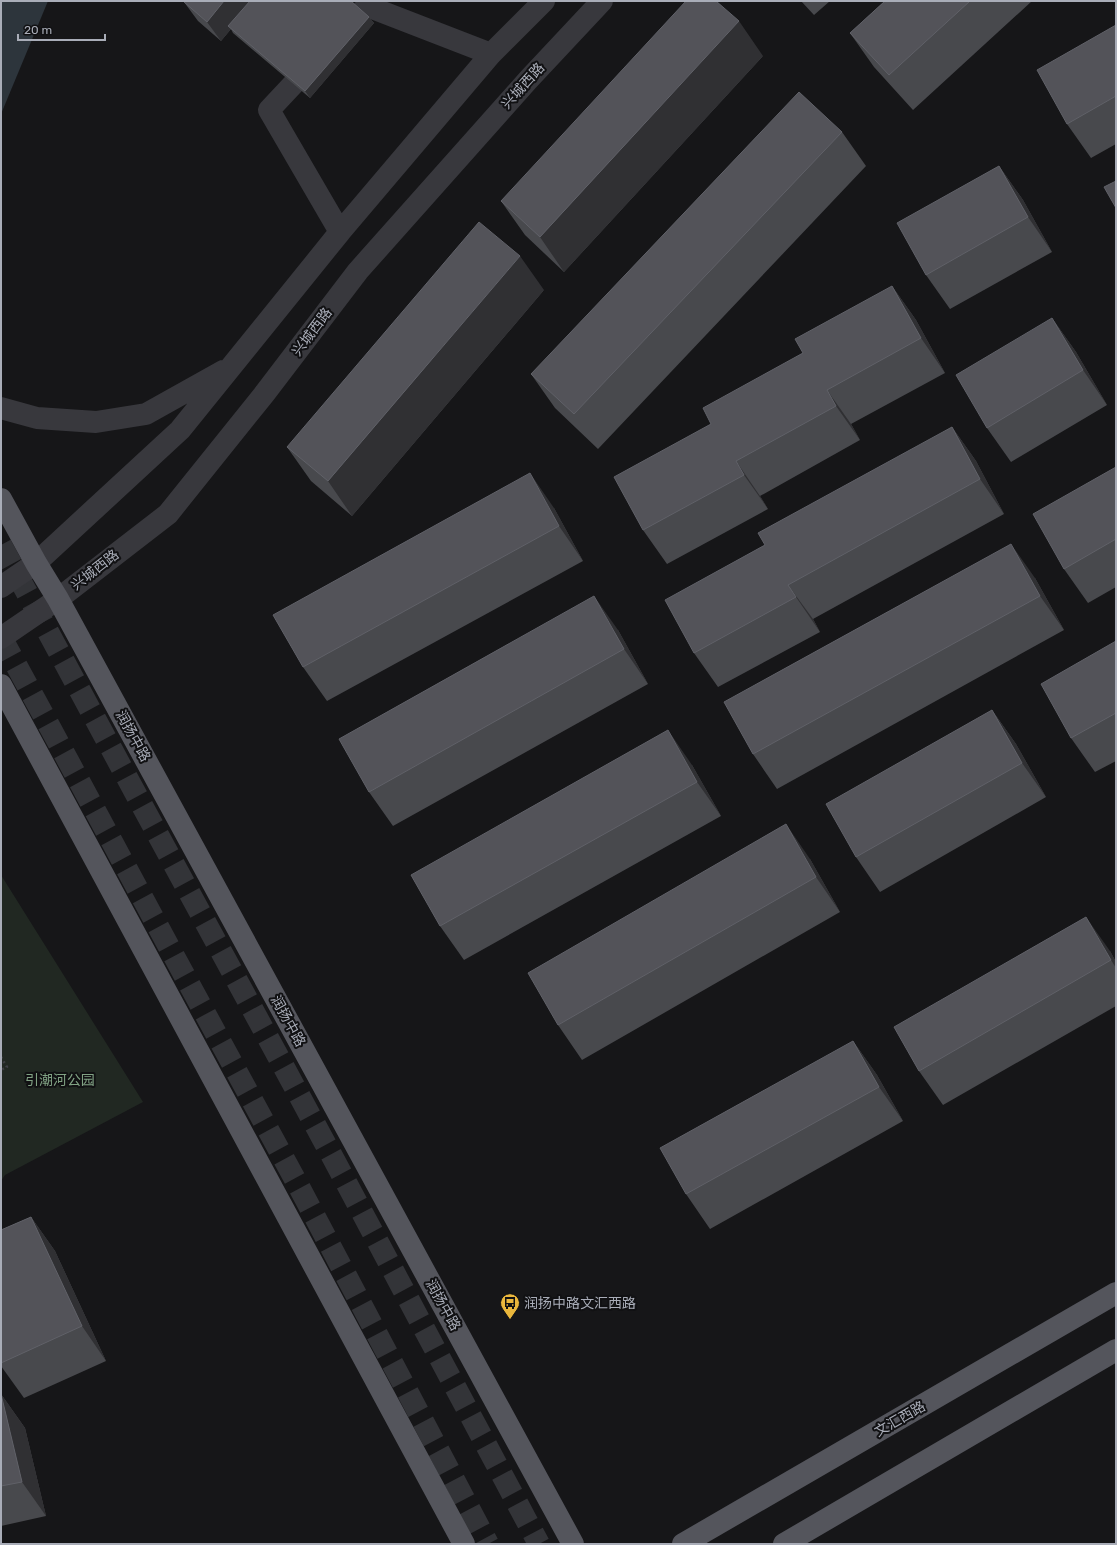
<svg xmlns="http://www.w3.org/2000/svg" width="1117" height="1545" viewBox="0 0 1117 1545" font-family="Rubik,'Noto Sans SC',sans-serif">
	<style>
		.green { fill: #212822 }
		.water { fill: #2d353c }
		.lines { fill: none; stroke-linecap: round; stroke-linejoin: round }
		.highway-tunnel { stroke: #333438; stroke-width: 22; stroke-dasharray: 22 11; stroke-linecap: butt }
		.path { stroke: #3e3f44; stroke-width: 2.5; stroke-dasharray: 2 3; stroke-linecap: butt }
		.minor { stroke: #38383d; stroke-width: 22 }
		.major { stroke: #54555c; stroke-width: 22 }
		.wall { fill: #48494d }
		.shaded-wall { fill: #303033 }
		.building { fill: #535359; stroke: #606168 }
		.labels { text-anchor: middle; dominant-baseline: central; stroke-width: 4; stroke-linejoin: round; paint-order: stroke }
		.street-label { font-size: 14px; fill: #a9adb8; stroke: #111113 }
		.park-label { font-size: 14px; fill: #81a284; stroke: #111113 }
		.poi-label { font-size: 14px; fill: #a9adb8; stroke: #111113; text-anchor: start }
	</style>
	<rect width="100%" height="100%" fill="#161618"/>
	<path class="green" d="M 1,875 L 143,1102 L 5,1175 L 1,1181 Z"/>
	<path class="water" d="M 1,1 L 48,1 L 1,114 Z"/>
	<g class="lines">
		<path class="highway-tunnel" d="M 1,545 L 332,1156 L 539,1544
			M 1,637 L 297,1183 L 488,1544"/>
		<path class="path" d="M 1,1057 L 7,1067 L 1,1070"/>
		<path class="minor" d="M 342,33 L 367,6 L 491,54
			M 314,62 L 269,110 L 340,232
			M 1,408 L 37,418 L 96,422 L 146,414 L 223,371
			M 1,587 L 36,563 L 180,430 L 340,232 L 491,54 L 544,1
			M 1,638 L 58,599 L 168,514 L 265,393 L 358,271 L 528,80 L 602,1"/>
		<path class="major" d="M 1,499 L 36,563 L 58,599 L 573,1544
			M 1,685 L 464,1544
			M 683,1544 L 1116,1293
			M 784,1544 L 1116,1350"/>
	</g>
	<path class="wall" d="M 801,1 L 830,1 L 814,15 Z
		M 885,1 L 1032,1 L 913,110 L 874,67 L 850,33 Z
		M 184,2 L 369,17 L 374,23 L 310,98 L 233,33 L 231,29 L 221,41 L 198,21 Z
		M 1116,25 L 1116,144 L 1091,158 L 1067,124 Z
		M 763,56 L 564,272 L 525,235 L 501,201 Z
		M 842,132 L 866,166 L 598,449 L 555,408 L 531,374 Z
		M 999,166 L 1023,200 L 1052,252 L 950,309 L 926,275 Z
		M 892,286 L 916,320 L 945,373 L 851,424 L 860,440 L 760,496 L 768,509 L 667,564 L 643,530 L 803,353 Z
		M 544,290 L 352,516 L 311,481 L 287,447 Z
		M 1052,318 L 1076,352 L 1107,405 L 1011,462 L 987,428 Z
		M 952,427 L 976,461 L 1004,514 L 813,619 L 820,632 L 718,687 L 694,653 L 765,545 Z
		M 1116,467 L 1116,587 L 1088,603 L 1064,569 Z
		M 554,508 L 583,561 L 327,701 L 303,667 Z
		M 1035,578 L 1064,630 L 777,789 L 753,754 Z
		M 618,630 L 648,684 L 393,826 L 369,792 Z
		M 1116,641 L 1116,761 L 1095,772 L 1071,738 Z
		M 992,710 L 1016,744 L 1046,797 L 880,892 L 856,857 Z
		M 692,765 L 721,816 L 464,960 L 440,926 Z
		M 810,859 L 840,912 L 582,1060 L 558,1025 Z
		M 1110,951 L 1116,962 L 1116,1006 L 943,1105 L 919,1071 Z
		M 853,1041 L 877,1075 L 903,1121 L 710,1229 L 686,1194 Z
		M 31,1217 L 55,1251 L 106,1361 L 24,1398 L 1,1366 L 1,1230 Z
		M 1,1394 L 25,1428 L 46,1516 L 1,1526 Z"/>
	<path class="shaded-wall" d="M 224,1 L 254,1 L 228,26 L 231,29 L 221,41 L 207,22 Z
		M 369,17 L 374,23 L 310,98 L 305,91 Z
		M 739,21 L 763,56 L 564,272 L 540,237 Z
		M 999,166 L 1023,200 L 1052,252 L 1028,217 Z
		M 520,256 L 544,290 L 352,516 L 328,481 Z
		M 892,286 L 916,320 L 945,373 L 921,338 Z
		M 1052,318 L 1076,352 L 1107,405 L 1083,370 Z
		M 827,390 L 851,424 L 860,440 L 836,406 Z
		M 952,427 L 976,461 L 1004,514 L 980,479 Z
		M 736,461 L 760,496 L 768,509 L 744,475 Z
		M 530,473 L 554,508 L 583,561 L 559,526 Z
		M 1011,544 L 1035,578 L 1064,630 L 1040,596 Z
		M 788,585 L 813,619 L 820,632 L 796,597 Z
		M 594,596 L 618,630 L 648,684 L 624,649 Z
		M 992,710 L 1016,744 L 1046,797 L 1022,763 Z
		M 668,730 L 692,765 L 721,816 L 697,782 Z
		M 786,824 L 810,859 L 840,912 L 816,877 Z
		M 1086,917 L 1110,951 L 1116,962 L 1116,968 L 1111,960 Z
		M 853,1041 L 877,1075 L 903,1121 L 879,1087 Z
		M 31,1217 L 55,1251 L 106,1361 L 82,1326 Z
		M 1,1394 L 25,1428 L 46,1516 L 22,1482 Z"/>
	<path class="building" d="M 185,1 L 224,1 L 207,22 L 184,2 Z
		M 250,1 L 351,1 L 369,17 L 305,91 L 228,26 Z
		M 686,1 L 716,1 L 739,21 L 540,237 L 501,201 Z
		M 885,1 L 970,1 L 889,75 L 850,33 Z
		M 1116,25 L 1116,96 L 1067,124 L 1037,70 Z
		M 799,92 L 842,132 L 574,414 L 531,374 Z
		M 999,166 L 1028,217 L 926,275 L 897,223 Z
		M 1116,181 L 1116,208 L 1104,187 Z
		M 479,222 L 520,256 L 328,481 L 287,447 Z
		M 892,286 L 921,338 L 827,390 L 836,406 L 736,461 L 744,475 L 643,530 L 614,477 L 711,424 L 703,408 L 803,353 L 795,339 Z
		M 1052,318 L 1083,370 L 987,428 L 956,375 Z
		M 952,427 L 980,479 L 788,585 L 796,597 L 694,653 L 665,600 L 765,545 L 758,533 Z
		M 1116,467 L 1116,539 L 1064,569 L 1033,514 Z
		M 530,473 L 559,526 L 303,667 L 273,615 Z
		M 1011,544 L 1040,596 L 753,754 L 724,702 Z
		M 594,596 L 624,649 L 369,792 L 339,739 Z
		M 1116,641 L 1116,713 L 1071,738 L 1041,684 Z
		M 992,710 L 1022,763 L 856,857 L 826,804 Z
		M 668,730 L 697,782 L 440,926 L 411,875 Z
		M 786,824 L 816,877 L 558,1025 L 528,973 Z
		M 1086,917 L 1111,960 L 919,1071 L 894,1027 Z
		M 853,1041 L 879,1087 L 686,1194 L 660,1148 Z
		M 31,1217 L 82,1326 L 1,1363 L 1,1230 Z
		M 1,1394 L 22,1482 L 1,1486 Z"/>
	<defs>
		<symbol id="bus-pin" viewBox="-11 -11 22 30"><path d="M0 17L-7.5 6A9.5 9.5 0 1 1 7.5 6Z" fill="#eab73c" stroke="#111113"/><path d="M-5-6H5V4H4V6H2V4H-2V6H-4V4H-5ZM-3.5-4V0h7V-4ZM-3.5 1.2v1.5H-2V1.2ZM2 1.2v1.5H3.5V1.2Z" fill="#111"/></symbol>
	</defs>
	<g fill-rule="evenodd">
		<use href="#bus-pin" x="499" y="1292" width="22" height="30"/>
	</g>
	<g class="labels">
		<g class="street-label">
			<text transform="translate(523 86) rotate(-48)">兴城西路</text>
			<text transform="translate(312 332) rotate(-53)">兴城西路</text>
			<text transform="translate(95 570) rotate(-38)">兴城西路</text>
			<text transform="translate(133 736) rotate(61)">润扬中路</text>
			<text transform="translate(288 1021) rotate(61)">润扬中路</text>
			<text transform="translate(443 1305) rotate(61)">润扬中路</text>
			<text transform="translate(900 1419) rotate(-30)">文汇西路</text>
		</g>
		<g class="park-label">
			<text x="60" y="1080">引潮河公园</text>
		</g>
		<g class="poi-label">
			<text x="524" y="1303">润扬中路文汇西路</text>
		</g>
	</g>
	<rect width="1117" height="1545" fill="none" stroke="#a9adb8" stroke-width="4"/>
	<path d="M18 34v6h87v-6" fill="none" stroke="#a9adb8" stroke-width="2"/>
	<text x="24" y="34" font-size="12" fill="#a9adb8" stroke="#111113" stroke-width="3" paint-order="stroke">20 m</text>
</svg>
